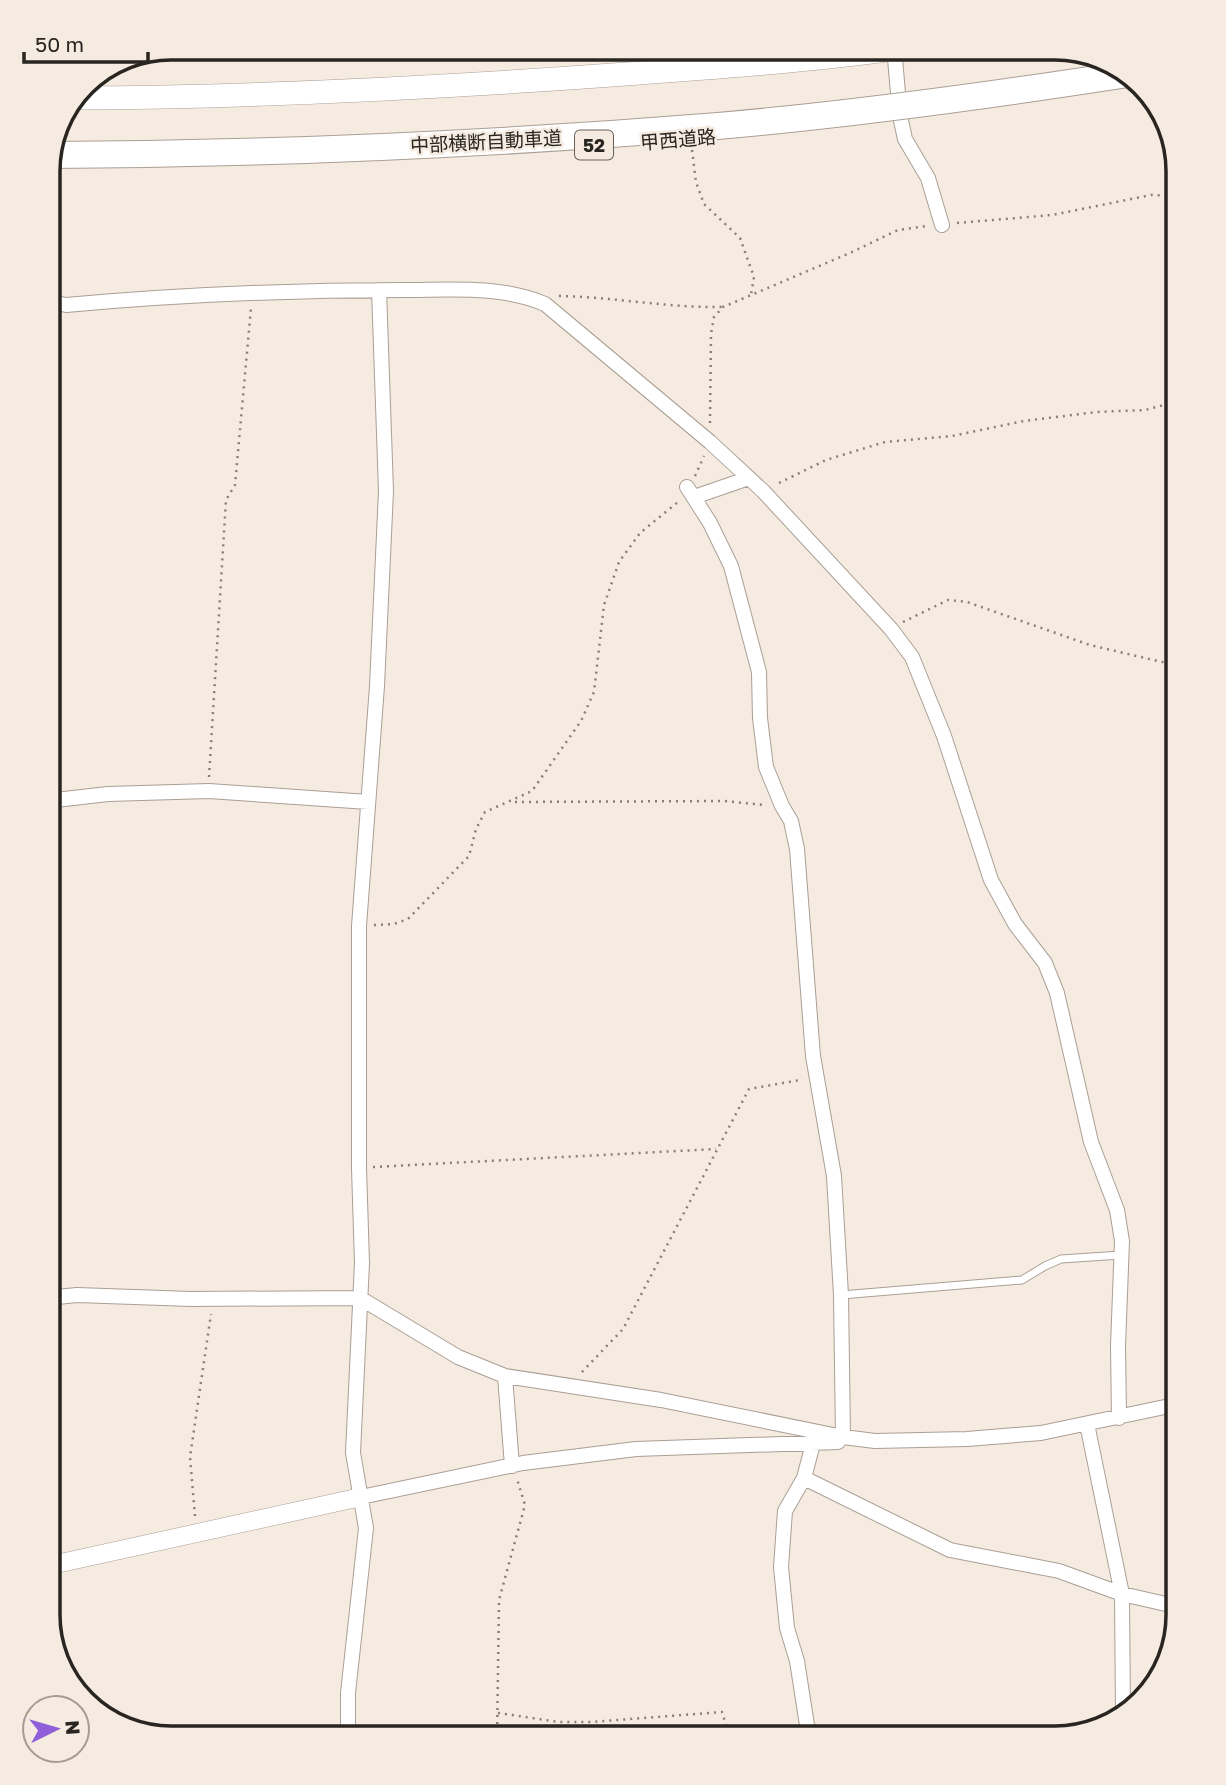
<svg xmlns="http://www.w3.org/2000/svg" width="1226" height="1785" viewBox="0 0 1226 1785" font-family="'Golos Text','Noto Sans JP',sans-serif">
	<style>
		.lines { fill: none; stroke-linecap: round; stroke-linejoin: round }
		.service-casing { stroke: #aa9f95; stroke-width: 9 }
		.minor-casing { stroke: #aa9f95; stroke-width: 16 }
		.tertiary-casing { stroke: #aa9f95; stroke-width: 19 }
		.trunk-casing { stroke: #aa9f95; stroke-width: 24 }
		.path { stroke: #867f78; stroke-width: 2.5; stroke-dasharray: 2 5; stroke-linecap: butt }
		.service { stroke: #fff; stroke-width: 7 }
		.minor { stroke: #fff; stroke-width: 14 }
		.tertiary { stroke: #fff; stroke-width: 18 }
		.trunk { stroke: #fff; stroke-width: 23 }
		.motorway-bridge-casing { stroke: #aa9f95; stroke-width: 28; stroke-linecap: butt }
		.motorway-bridge { stroke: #fff; stroke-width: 26 }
		.labels { text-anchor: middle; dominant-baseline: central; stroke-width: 5; stroke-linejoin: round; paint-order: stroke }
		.shield { fill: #f6ebe0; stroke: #66605a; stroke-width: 2 }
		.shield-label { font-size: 18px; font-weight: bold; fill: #292521 }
		.street-label { font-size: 19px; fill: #292521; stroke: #f6ebe0 }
		.rim { fill: none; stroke: #292521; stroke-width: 3.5 }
	</style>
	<rect width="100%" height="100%" fill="#f6ebe0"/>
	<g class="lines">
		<defs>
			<path id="service" d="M 841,1295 L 1022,1280 L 1045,1266 L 1061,1259 L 1121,1255"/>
			<path id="minor" d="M 663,47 L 676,70
				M 894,47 L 900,116 L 905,139 L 928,178 L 942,225
				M 47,301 L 66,305 C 178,295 290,290 403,290 C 450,290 501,285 545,304 L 710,442 L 763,491 L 891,629 L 912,657 L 944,736 L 991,880 L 1015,924 L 1045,963 L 1057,993 L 1091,1142 L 1117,1210 L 1122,1241 L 1118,1346 L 1119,1418
				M 687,487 L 710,523 L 731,566 L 759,672 L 760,718 L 766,767 L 782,806 L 791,821 L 797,849 L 813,1056 L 834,1176 L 841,1295 L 843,1437
				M 694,497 L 749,478
				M 47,801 L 108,794 L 209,791 L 368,802
				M 47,1298 L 77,1295 L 191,1299 L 360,1298 L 458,1357 L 505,1376 L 661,1400 L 843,1437 L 875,1441 L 967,1439 L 1041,1433 L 1179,1404
				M 505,1376 L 512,1466
				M 1087,1424 L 1122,1594 L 1123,1715
				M 804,1478 L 950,1550 L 1059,1571 L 1122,1594 L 1179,1607
				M 361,1497 L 523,1463 L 636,1449 L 838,1442
				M 348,1738 L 348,1693 L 366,1528 L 353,1453 L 362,1263 L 359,1168 L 359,926 L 377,686 L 386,491 L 379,290
				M 809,1738 L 797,1661 L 787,1628 L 781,1567 L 785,1511 L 804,1478 L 815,1436"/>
			<path id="tertiary" d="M 1179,693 L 1179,690
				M 47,1566 L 361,1497"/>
			<path id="trunk" d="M 77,98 C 256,97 434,88 612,75 C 711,68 810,61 908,47"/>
		</defs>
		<use href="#service" class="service-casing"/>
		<use href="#minor" class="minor-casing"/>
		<use href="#tertiary" class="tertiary-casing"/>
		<use href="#trunk" class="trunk-casing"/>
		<path class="path" d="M 692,150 L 696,182 L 704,204 L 740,238 L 754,277 L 751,295
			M 957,223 L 1052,215 L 1151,195 L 1179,196
			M 559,296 C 614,297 668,308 723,307
			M 710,423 L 711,334 L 714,317 L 723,307 L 852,252 L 898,230 L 926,226
			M 695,476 L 704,456
			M 779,483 L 826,460 L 885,442 L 952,436 L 1024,421 L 1096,412 L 1145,410 L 1179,401
			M 903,622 L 948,600 L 967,602 L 1090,645 L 1179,666
			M 209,777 L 226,500 L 235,485 L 251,308
			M 515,802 L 725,801 L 764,805
			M 374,925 L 394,924 L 408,919 L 469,856 L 476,829 L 485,812 L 532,791 L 581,721 L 594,692 L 604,605 L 619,562 L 640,533 L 678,502
			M 47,932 L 50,816
			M 47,1140 L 53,1284
			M 373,1167 L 716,1149
			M 582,1372 L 623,1329 L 749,1089 L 800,1080
			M 47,1460 L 53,1311
			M 195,1516 L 190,1457 L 211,1314
			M 498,1713 L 559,1722 L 591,1722 L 722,1712 L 730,1738
			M 497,1738 L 499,1600 L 525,1505 L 517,1479"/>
		<use href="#service" class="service"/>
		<use href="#minor" class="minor"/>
		<use href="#tertiary" class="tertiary"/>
		<use href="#trunk" class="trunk"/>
		<defs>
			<path id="motorway-bridge" d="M 51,155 C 274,154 496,144 718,126 C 855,114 992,95 1128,74"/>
		</defs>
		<use href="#motorway-bridge" class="motorway-bridge-casing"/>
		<use href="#motorway-bridge" class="motorway-bridge"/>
	</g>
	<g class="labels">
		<rect class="shield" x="575" y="130.5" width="38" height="29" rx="5"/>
		<g class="shield-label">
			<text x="594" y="145">52</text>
		</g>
		<g class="street-label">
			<text transform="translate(678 139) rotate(-5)">甲西道路</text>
			<text transform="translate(486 141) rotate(-3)">中部横断自動車道</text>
		</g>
	</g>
	<path d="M0 0H1226V1785H0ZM171 60H1055A111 111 0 0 1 1166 171V1615A111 111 0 0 1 1055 1726H171A111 111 0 0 1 60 1615V171A111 111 0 0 1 171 60Z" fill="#f6ebe0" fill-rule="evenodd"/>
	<path class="rim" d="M171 60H1055A111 111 0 0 1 1166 171V1615A111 111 0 0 1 1055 1726H171A111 111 0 0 1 60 1615V171A111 111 0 0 1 171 60Z"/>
	<g transform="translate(56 1729) rotate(85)"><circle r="33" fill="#f6ebe0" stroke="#a49c94" stroke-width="2"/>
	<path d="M0-5L12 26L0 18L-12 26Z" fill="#8e5fd8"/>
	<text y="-10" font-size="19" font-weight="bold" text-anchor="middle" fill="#292521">N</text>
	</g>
	<path d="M24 52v10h124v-10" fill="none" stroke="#292521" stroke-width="3.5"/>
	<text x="35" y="52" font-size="21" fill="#292521" stroke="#f6ebe0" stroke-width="5" paint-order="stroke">50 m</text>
</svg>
